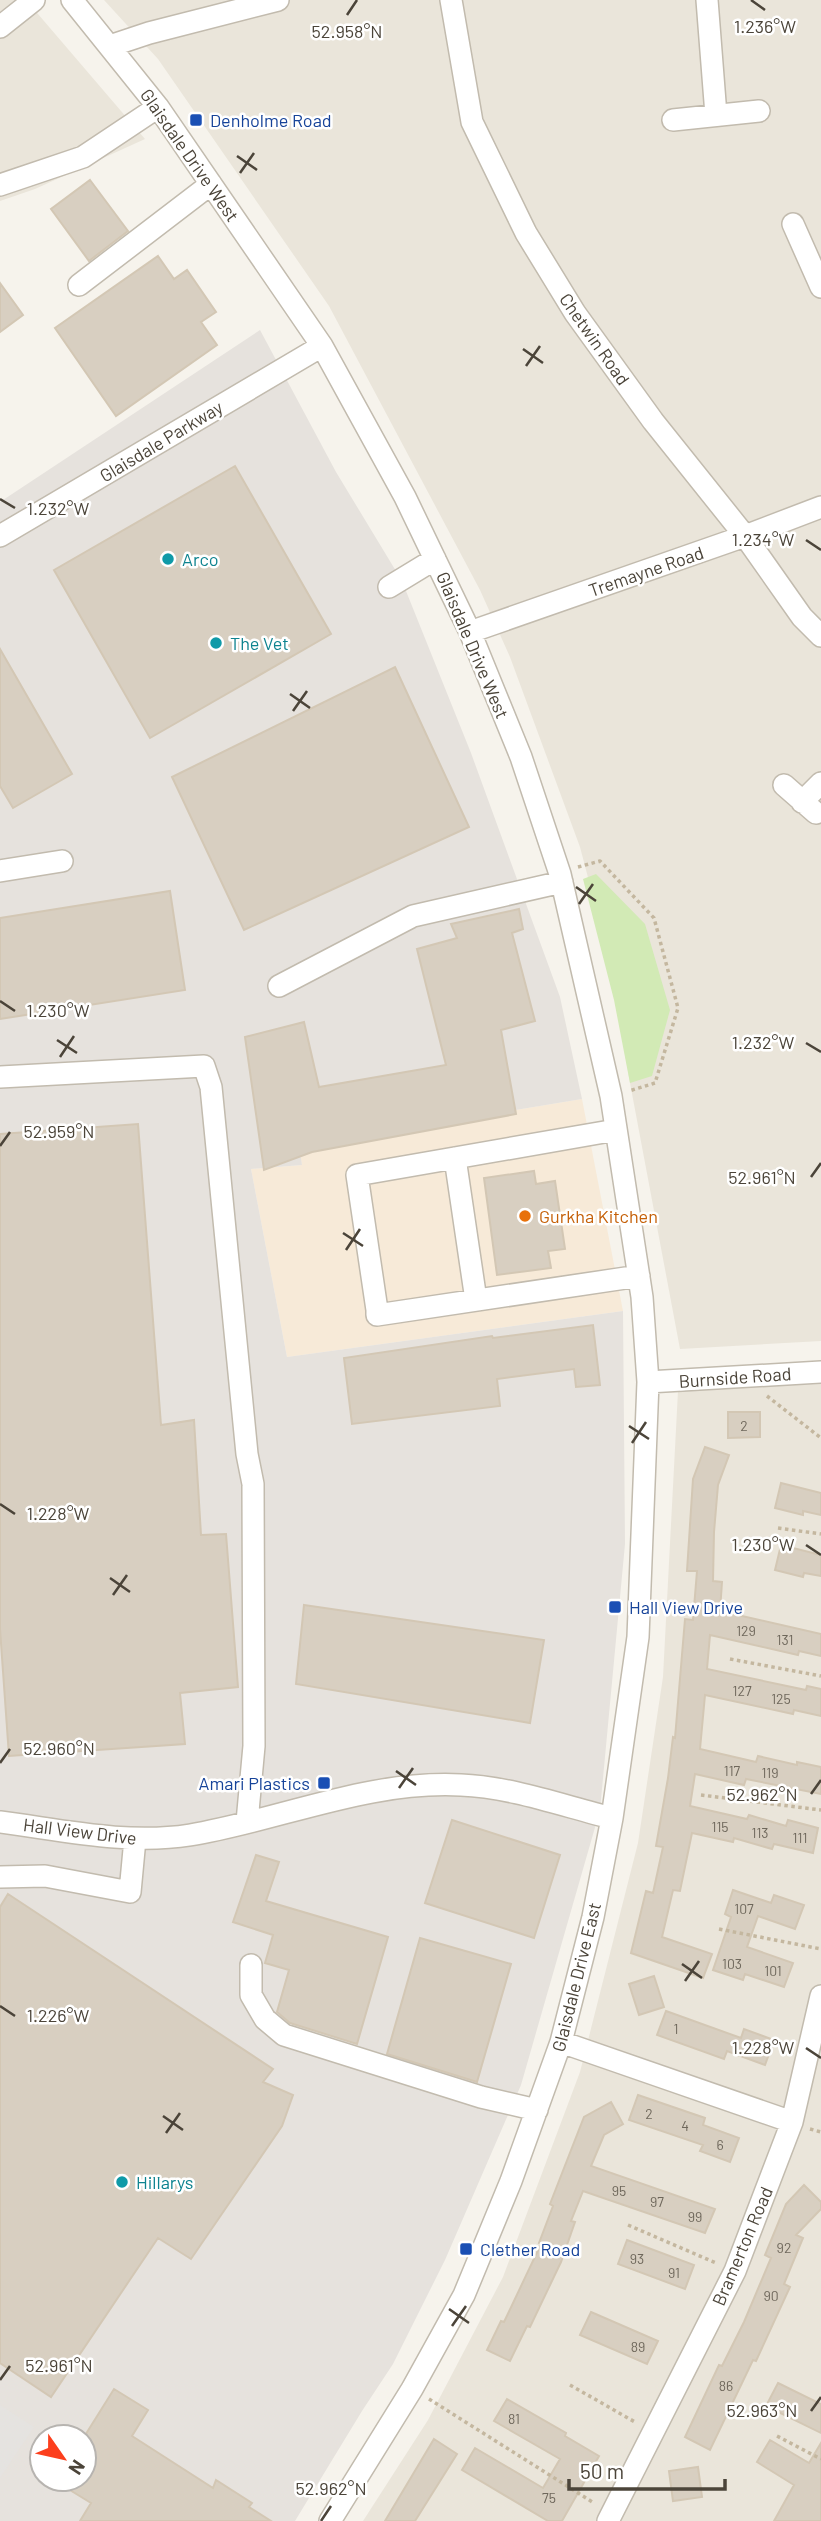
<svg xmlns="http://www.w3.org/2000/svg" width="821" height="2521" viewBox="0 0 821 2521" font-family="Barlow,sans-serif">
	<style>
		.residential { fill: #eae5da }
		.commercial { fill: #f7ead8 }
		.industrial { fill: #e6e2dd; fill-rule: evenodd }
		.green { fill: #d2eab5 }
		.parking { fill: #e5e3e0 }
		.building { fill: #d8cfc1; stroke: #d3c7b4; stroke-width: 2 }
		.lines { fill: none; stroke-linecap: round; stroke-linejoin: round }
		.minor-casing { stroke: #c2bbae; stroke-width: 24 }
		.path { stroke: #c4b79f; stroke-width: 3.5; stroke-dasharray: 3.5 3.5; stroke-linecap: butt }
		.minor { stroke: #fff; stroke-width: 21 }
		.ticks { fill: none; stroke: #4b4439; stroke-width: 2.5 }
		.transit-dot { fill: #1a4fb4; stroke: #fff; stroke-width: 2.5 }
		.culture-dot { fill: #0f9aa8; stroke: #fff; stroke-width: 2.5 }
		.food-dot { fill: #e8710a; stroke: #fff; stroke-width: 2.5 }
		.labels { text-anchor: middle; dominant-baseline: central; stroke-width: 5; stroke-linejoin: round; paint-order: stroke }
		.number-label { font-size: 14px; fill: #6e675b }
		.transit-label { font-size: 18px; fill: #164399; stroke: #fff; text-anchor: start }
		.street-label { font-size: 18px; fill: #4b4439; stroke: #fff }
		.culture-label { font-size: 18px; fill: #0d838f; stroke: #fff; text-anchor: start }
		.food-label { font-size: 18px; fill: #c56008; stroke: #fff; text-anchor: start }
		.ticks-label { font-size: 18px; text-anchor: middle; fill: #4b4439; stroke: #fff; stroke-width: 5; stroke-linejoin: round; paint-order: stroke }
	</style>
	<rect width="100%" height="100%" fill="#f6f3ec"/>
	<path class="residential" d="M 0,0 L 26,0 L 145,139 L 35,189 L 0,201 Z
		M 104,0 L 821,0 L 821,1341 L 680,1349 L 630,1083 L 608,954 L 580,847 L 510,657 L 480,590 L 329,306 L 158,59 Z
		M 821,1384 L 821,2521 L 363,2521 L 428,2420 L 503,2277 L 580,2072 L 638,1843 L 663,1677 L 678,1391 L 742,1386 Z"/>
	<path class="commercial" d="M 582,1099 L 623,1311 L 287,1357 L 251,1169 L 302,1165 L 298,1146 Z"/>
	<path class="industrial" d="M 260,330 L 336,472 L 402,581 L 471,753 L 560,997 L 582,1099 L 299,1146 L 302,1165 L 251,1169 L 287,1357 L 623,1311 L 625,1544 L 600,1810 L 521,2085 L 445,2260 L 393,2364 L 362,2411 L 295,2521 L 0,2521 L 0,502 ZM 42,2437 L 84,2437 L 84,2479 L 42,2479 Z"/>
	<path class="green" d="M 596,874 L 645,924 L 670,1010 L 652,1076 L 630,1083 L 614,1000 L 583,879 Z"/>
	<path class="parking" d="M 0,2405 L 34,2427 L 0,2478 Z"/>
	<path class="building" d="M 90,180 L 128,231 L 89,261 L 51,209 Z
		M 158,256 L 174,279 L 187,270 L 216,312 L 201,322 L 217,345 L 116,416 L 55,328 Z
		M 0,283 L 23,315 L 0,332 Z
		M 235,466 L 331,634 L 150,738 L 54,570 Z
		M 0,649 L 72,774 L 13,808 L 0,786 Z
		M 395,667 L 469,827 L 244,930 L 172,777 Z
		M 170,891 L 185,990 L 0,1019 L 0,918 Z
		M 519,909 L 523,929 L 512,933 L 535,1021 L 501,1030 L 516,1114 L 312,1152 L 264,1170 L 245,1037 L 304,1022 L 319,1087 L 446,1065 L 417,949 L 457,938 L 451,924 Z
		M 138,1124 L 161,1425 L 194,1420 L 201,1535 L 226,1534 L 238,1687 L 180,1693 L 185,1744 L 9,1756 L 0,1629 L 0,1134 Z
		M 534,1171 L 536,1184 L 555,1181 L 565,1249 L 548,1251 L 551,1268 L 497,1275 L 484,1178 Z
		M 593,1325 L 600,1385 L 576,1387 L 574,1369 L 497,1379 L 500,1406 L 352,1424 L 344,1358 L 492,1336 L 493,1338 Z
		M 728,1412 L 760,1412 L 760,1437 L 728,1438 Z
		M 705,1447 L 729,1455 L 718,1485 L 714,1532 L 713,1581 L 722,1582 L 720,1611 L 821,1634 L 821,1656 L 799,1651 L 798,1655 L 710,1635 L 707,1669 L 806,1690 L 807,1686 L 821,1689 L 821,1716 L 794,1710 L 793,1714 L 705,1695 L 700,1749 L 756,1762 L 758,1756 L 797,1765 L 797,1762 L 821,1767 L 821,1794 L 746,1779 L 744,1785 L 695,1774 L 690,1806 L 747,1819 L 749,1815 L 786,1826 L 788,1820 L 818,1828 L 813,1853 L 774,1844 L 772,1849 L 734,1838 L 733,1842 L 692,1833 L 680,1891 L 673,1890 L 662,1937 L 712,1954 L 703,1978 L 631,1953 L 646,1891 L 653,1893 L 663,1847 L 656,1846 L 668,1778 L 673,1737 L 675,1738 L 685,1619 L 693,1620 L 697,1571 L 687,1571 L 693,1479 Z
		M 781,1483 L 821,1493 L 821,1515 L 803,1511 L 803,1515 L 775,1508 Z
		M 781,1545 L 821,1555 L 821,1576 L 804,1573 L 803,1577 L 775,1570 Z
		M 304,1605 L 544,1640 L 530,1723 L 296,1684 Z
		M 452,1820 L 560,1855 L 534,1938 L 425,1903 Z
		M 256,1855 L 279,1862 L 266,1901 L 388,1937 L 357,2044 L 290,2023 L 277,2012 L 289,1970 L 265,1963 L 273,1935 L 233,1922 Z
		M 733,1890 L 771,1903 L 774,1895 L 804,1905 L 795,1929 L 758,1916 L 747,1947 L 793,1963 L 784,1987 L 745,1974 L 743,1980 L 713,1970 L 731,1917 L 725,1914 Z
		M 8,1894 L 273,2069 L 263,2082 L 293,2095 L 282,2126 L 191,2259 L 158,2238 L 51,2397 L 0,2363 L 0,1907 Z
		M 420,1938 L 511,1964 L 477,2082 L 387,2054 Z
		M 654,1976 L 664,2007 L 639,2015 L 629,1984 Z
		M 666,2011 L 741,2038 L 744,2029 L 774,2040 L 765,2065 L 727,2051 L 724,2059 L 657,2035 Z
		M 638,2095 L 705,2118 L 703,2125 L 739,2138 L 730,2162 L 700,2151 L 703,2145 L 629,2120 Z
		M 611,2102 L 623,2124 L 604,2135 L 591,2166 L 715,2209 L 705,2233 L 583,2191 L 571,2221 L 575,2222 L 561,2262 L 530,2327 L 527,2326 L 510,2361 L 487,2350 L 501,2321 L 504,2322 L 541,2244 L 539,2243 L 553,2206 L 550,2204 L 584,2117 Z
		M 804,2185 L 821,2202 L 821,2209 L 796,2235 L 803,2238 L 784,2284 L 790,2287 L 756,2361 L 753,2360 L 710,2450 L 685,2437 L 719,2365 L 722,2366 L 744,2322 L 771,2258 L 765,2255 L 786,2204 Z
		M 627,2240 L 694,2265 L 685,2289 L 618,2264 Z
		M 591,2312 L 658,2341 L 647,2364 L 580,2335 Z
		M 778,2383 L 821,2404 L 821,2433 L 766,2406 Z
		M 114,2389 L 148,2410 L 132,2436 L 213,2488 L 216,2480 L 252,2503 L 249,2507 L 271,2521 L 80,2521 L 91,2503 L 52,2479 L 84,2479 L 84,2437 Z
		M 507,2399 L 566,2433 L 565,2436 L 599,2456 L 562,2521 L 548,2521 L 462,2470 L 475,2448 L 543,2488 L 560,2459 L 494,2421 Z
		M 434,2439 L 457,2454 L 415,2521 L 385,2521 Z
		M 770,2440 L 809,2463 L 821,2443 L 821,2521 L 774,2521 L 794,2485 L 757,2462 Z
		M 698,2467 L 702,2497 L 673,2501 L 669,2471 Z"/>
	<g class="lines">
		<defs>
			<path id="minor" d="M 72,0 L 158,107 L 322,346 L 405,497 L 470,632 L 521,757 L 560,874 L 611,1096 L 642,1297 L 648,1382 L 638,1637 L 612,1818 L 593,1917 L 561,2042 L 511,2181 L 464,2295 L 412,2389 L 330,2521
				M 451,0 L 472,122 L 526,233 L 575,313 L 653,421 L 745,536 L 802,617 L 821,636
				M 707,0 L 716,115
				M 0,27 L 34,0
				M 110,46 L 149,33 L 278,0
				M 673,120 L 759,111
				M 0,185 L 83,157 L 158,107
				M 793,224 L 821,287
				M 79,285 L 211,184
				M 0,536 L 322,346
				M 389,587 L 435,559
				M 470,632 L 745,536 L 821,507
				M 784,785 L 816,813
				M 802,802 L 821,783
				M 0,871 L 62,861
				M 279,986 L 413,916 L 562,882
				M 0,1077 L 204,1066 L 211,1087 L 247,1454 L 253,1484 L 254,1746 L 247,1822
				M 616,1130 L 357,1175 L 377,1310 L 377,1315 L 639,1276
				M 455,1158 L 476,1300
				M 648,1382 L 821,1372
				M 0,1822 C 62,1830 127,1845 190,1835 C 280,1820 368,1780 461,1785 C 512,1787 563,1806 612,1818
				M 0,1877 L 45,1876 L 130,1892 L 135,1839
				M 251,1965 L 251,1995 L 265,2019 L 284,2035 L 481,2097 L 537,2110
				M 561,2042 L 792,2122
				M 608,2521 L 735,2271 L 792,2122 L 821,1996"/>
		</defs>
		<use href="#minor" class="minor-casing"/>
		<path class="path" d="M 578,867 L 600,861 L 654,918 L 678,1008 L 655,1083 L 629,1091
			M 767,1396 L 821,1438
			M 778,1528 L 821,1534
			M 730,1659 L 821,1676
			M 701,1795 L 821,1810
			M 719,1929 L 821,1949
			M 810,2129 L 821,2132
			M 628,2225 L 716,2263
			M 570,2385 L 635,2422
			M 429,2399 L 594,2503
			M 777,2436 L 821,2459"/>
		<use href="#minor" class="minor"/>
	</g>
	<path class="ticks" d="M 751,0 L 765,10M 347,15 L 357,0M 237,156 L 257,170M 240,173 L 254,153M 523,349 L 543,363M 526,366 L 540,346M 0,499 L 15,508M 806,540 L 821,550M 290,694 L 310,708M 293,711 L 307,691M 576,887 L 596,901M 579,904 L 593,884M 0,1001 L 15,1011M 57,1040 L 77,1053M 806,1043 L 821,1052M 60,1057 L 74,1036M 0,1146 L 10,1132M 811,1177 L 821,1163M 343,1233 L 363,1246M 346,1250 L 360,1229M 629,1426 L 649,1439M 632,1443 L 646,1422M 0,1504 L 15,1514M 806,1545 L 821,1555M 110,1578 L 130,1592M 113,1595 L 127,1575M 0,1763 L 10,1749M 396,1771 L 416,1785M 399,1788 L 413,1768M 811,1794 L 821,1780M 682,1964 L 702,1978M 685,1981 L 699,1961M 0,2006 L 15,2016M 806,2048 L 821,2058M 163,2116 L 183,2130M 166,2133 L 180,2113M 449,2309 L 469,2323M 452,2326 L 466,2306M 0,2380 L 10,2366M 811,2411 L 821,2397M 321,2521 L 331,2506"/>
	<g class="transit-dot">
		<rect x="189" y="113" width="14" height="14" rx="3.5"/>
		<rect x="608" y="1600" width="14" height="14" rx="3.5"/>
		<rect x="317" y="1776" width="14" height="14" rx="3.5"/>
		<rect x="459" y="2242" width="14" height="14" rx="3.5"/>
	</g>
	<g class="culture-dot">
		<circle cx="168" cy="559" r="7"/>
		<circle cx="216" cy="643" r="7"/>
		<circle cx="122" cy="2182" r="7"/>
	</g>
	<circle class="food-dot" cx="525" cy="1216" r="7"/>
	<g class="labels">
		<g class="number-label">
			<text x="744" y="1425">2</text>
			<text x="746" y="1630">129</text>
			<text x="785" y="1639">131</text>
			<text x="742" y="1690">127</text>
			<text x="781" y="1698">125</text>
			<text x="732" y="1770">117</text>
			<text x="770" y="1772">119</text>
			<text x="720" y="1826">115</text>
			<text x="760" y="1832">113</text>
			<text x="800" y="1837">111</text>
			<text x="744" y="1908">107</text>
			<text x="732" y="1963">103</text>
			<text x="773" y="1970">101</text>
			<text x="676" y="2028">1</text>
			<text x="649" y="2113">2</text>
			<text x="685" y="2125">4</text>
			<text x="720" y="2144">6</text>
			<text x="619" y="2190">95</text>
			<text x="657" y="2201">97</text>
			<text x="695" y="2216">99</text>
			<text x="784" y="2247">92</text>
			<text x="637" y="2258">93</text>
			<text x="674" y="2272">91</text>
			<text x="771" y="2295">90</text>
			<text x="638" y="2346">89</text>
			<text x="726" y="2385">86</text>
			<text x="514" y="2418">81</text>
			<text x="549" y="2497">75</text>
		</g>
		<g class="transit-label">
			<text x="210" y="120">Denholme Road</text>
			<text x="629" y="1607">Hall View Drive</text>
			<text x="310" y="1783" text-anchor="end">Amari Plastics</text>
			<text x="480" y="2249">Clether Road</text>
		</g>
		<g class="street-label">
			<text transform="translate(190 155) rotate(55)">Glaisdale Drive West</text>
			<text transform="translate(595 339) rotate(55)">Chetwin Road</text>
			<text transform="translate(161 441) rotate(-31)">Glaisdale Parkway</text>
			<text transform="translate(646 571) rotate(-19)">Tremayne Road</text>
			<text transform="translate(473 645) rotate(67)">Glaisdale Drive West</text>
			<text transform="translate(735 1377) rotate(-4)">Burnside Road</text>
			<text transform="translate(80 1831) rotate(7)">Hall View Drive</text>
			<text transform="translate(576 1977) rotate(-76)">Glaisdale Drive East</text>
			<text transform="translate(742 2246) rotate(-67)">Bramerton Road</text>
		</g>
		<g class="culture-label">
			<text x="182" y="559">Arco</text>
			<text x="230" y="643">The Vet</text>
			<text x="136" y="2182">Hillarys</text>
		</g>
		<g class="food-label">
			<text x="539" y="1216">Gurkha Kitchen</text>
		</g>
	</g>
	<g class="ticks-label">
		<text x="765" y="33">1.236°W</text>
		<text x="347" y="38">52.958°N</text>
		<text x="58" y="515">1.232°W</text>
		<text x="763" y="546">1.234°W</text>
		<text x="58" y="1017">1.230°W</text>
		<text x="763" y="1049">1.232°W</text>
		<text x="59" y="1138">52.959°N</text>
		<text x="762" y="1184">52.961°N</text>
		<text x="58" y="1520">1.228°W</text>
		<text x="763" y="1551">1.230°W</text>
		<text x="59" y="1755">52.960°N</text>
		<text x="762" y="1801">52.962°N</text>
		<text x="58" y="2022">1.226°W</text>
		<text x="763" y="2054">1.228°W</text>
		<text x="59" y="2372">52.961°N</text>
		<text x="762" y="2417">52.963°N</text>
		<text x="331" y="2495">52.962°N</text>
	</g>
	<g transform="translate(63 2458) rotate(124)"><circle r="33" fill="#ffffff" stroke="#b7b4b0" stroke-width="2"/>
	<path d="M0-5L12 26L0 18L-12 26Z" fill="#fc3f1d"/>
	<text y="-10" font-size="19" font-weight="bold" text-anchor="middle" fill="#4b4439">N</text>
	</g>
	<path d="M569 2479v10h156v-10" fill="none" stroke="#4b4439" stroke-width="3.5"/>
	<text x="580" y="2479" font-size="21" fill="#4b4439" stroke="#ffffff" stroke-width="5" paint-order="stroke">50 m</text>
</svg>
